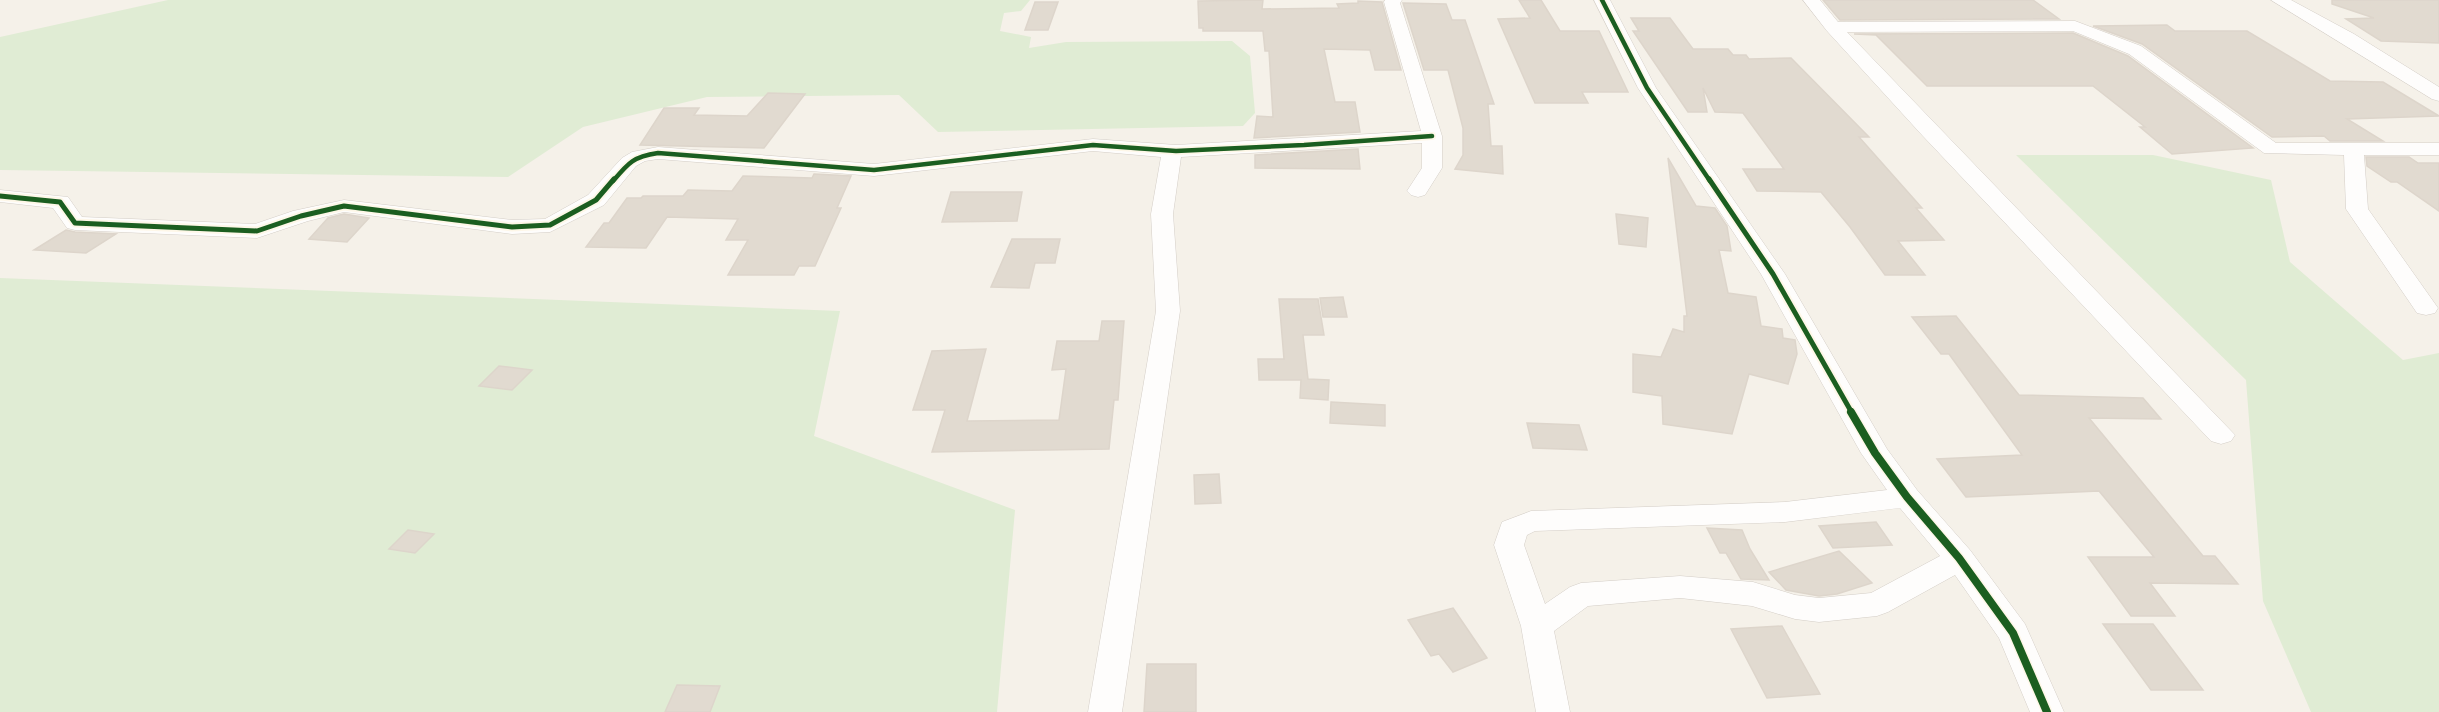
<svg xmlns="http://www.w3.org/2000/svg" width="2439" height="712" viewBox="0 0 2439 712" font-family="Barlow,sans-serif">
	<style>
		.green { fill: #e0ecd4 }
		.building { fill: #e1dad0; stroke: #ddd5cb; stroke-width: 1.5 }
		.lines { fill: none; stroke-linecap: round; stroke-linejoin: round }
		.minor-casing { stroke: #d4cec7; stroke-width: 1 }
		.minor { fill: #fefdfc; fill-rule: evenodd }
		.cycleway-far2-casing { stroke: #fef7e8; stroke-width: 8 }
		.cycleway-far1-casing { stroke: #fef7e8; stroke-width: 9 }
		.cycleway-casing { stroke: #fef7e8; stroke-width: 11 }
		.cycleway-far2 { stroke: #1b5e20; stroke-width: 4.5 }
		.cycleway-far1 { stroke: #1b5e20; stroke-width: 5 }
		.cycleway { stroke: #1b5e20; stroke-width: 8 }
	</style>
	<rect width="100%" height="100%" fill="#f5f1e9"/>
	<path class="green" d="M 168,0 L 1030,0 L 1021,11 L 1004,13 L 1000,31 L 1031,37 L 1029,48 L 1066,42 L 1232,41 L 1250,56 L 1255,113 L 1243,126 L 938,132 L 899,95 L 707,97 L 583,127 L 508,177 L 0,170 L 0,37 Z
		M 2016,155 L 2153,155 L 2271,180 L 2290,262 L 2403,360 L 2439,353 L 2439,712 L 2311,712 L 2263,601 L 2246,380 Z
		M 0,278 L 840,311 L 814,436 L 1015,510 L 997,712 L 0,712 Z"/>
	<path class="building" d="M 1263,0 L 1262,9 L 1339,8 L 1337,4 L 1358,3 L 1358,1 L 1382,2 L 1401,70 L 1375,70 L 1370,50 L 1324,49 L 1335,102 L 1355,102 L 1360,132 L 1254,138 L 1257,116 L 1273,117 L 1269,51 L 1265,51 L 1263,31 L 1203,31 L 1203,28 L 1199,28 L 1198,1 Z
		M 1519,0 L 1541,0 L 1560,31 L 1599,31 L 1628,92 L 1582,92 L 1588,103 L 1535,103 L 1498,19 L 1530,18 Z
		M 1823,0 L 2033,0 L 2059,19 L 1840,20 Z
		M 2332,0 L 2439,0 L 2439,43 L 2381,41 L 2346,19 L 2374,18 L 2332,4 Z
		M 1035,2 L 1058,2 L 1048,30 L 1025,30 Z
		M 1403,3 L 1446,4 L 1452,20 L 1465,20 L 1494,104 L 1488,104 L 1491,146 L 1502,146 L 1503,174 L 1455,169 L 1463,155 L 1463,128 L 1448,70 L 1424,70 Z
		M 1631,18 L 1670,18 L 1693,49 L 1728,49 L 1733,55 L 1746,55 L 1749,59 L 1791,58 L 1869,137 L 1859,137 L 1922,208 L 1916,208 L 1944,240 L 1898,241 L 1925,275 L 1885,275 L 1850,227 L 1821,192 L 1757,191 L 1743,169 L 1784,169 L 1743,113 L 1715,112 L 1703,88 L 1707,112 L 1688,112 L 1633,31 L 1639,31 Z
		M 2167,25 L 2175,31 L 2247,31 L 2330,81 L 2383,82 L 2439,116 L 2347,119 L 2383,141 L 2330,141 L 2324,136 L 2272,137 L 2142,44 L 2093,26 Z
		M 2073,33 L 2128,56 L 2253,148 L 2172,154 L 2140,127 L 2145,127 L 2093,86 L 1927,86 L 1876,35 L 1854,34 Z
		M 768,93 L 805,94 L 764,148 L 640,145 L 664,108 L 699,108 L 694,115 L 747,116 Z
		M 1358,149 L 1360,169 L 1255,168 L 1255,155 Z
		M 2366,157 L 2409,157 L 2418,163 L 2439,163 L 2439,211 L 2397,182 L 2391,182 L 2367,166 Z
		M 1668,158 L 1696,206 L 1715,208 L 1727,226 L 1731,251 L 1719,250 L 1728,293 L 1756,297 L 1761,326 L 1782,329 L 1783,338 L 1795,340 L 1797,354 L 1788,384 L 1749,374 L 1732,434 L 1663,424 L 1662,396 L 1633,392 L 1633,354 L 1661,357 L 1673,329 L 1684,332 L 1684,316 L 1687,316 Z
		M 814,174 L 851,176 L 837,208 L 841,208 L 815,266 L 799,266 L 794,275 L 728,275 L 748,240 L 726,240 L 738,219 L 667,217 L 646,248 L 586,247 L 604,223 L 609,223 L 627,198 L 641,198 L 643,196 L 683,196 L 688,190 L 732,191 L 743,176 L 812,178 Z
		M 951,192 L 1022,192 L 1017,221 L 942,222 Z
		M 344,214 L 369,218 L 347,242 L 309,239 L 328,218 Z
		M 1616,214 L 1648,218 L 1646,247 L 1619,244 Z
		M 66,230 L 75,232 L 116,234 L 86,253 L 34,250 Z
		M 1012,239 L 1060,239 L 1055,263 L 1035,263 L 1029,288 L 991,287 Z
		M 1343,297 L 1347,317 L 1323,317 L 1320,298 Z
		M 1279,299 L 1318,299 L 1324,335 L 1303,335 L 1308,379 L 1329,380 L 1328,400 L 1300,398 L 1301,380 L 1259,380 L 1258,359 L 1284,359 Z
		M 1956,316 L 2019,395 L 2143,398 L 2161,419 L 2089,418 L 2203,556 L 2215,556 L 2238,584 L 2150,583 L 2175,616 L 2131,616 L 2088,557 L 2154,557 L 2099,491 L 1966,497 L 1937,459 L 2022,455 L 1949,354 L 1941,354 L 1912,317 Z
		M 1102,321 L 1124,321 L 1118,400 L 1114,400 L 1109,449 L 932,452 L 945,410 L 913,410 L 932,351 L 986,349 L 967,421 L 1059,420 L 1066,369 L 1052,370 L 1057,341 L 1099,341 Z
		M 499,366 L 532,370 L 512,390 L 479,386 Z
		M 1331,402 L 1385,405 L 1385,426 L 1330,423 Z
		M 1527,423 L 1579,425 L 1587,450 L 1533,448 Z
		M 1219,474 L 1221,503 L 1195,504 L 1194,475 Z
		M 1876,522 L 1892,545 L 1833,548 L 1819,526 Z
		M 1707,528 L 1742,530 L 1750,549 L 1769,580 L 1741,579 L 1726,553 L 1720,553 Z
		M 408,530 L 434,534 L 415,553 L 389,549 Z
		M 1839,551 L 1872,583 L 1837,594 L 1819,596 L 1786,590 L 1769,572 Z
		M 1453,608 L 1487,658 L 1453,672 L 1439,654 L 1431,656 L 1408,620 Z
		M 2103,624 L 2153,624 L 2203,690 L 2151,690 Z
		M 1782,626 L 1820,694 L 1767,698 L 1731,629 Z
		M 1147,664 L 1196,664 L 1196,712 L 1144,712 Z
		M 677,685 L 720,686 L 710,712 L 665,712 Z"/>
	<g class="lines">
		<defs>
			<path id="minor" d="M 1385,0 L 1402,0 L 1400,3 L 1442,136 L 1442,168 L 1425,195 L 1418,197 L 1411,195 L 1407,191 L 1422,168 L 1422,143 L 1181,157 L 1173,214 L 1180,311 L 1122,712 L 1088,712 L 1156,311 L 1151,214 L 1161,157 L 1093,151 L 874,176 L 658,159 L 645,161 L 636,166 L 604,205 L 550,232 L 512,234 L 344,212 L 308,221 L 257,238 L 75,230 L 67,228 L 53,208 L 0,202 L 0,190 L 68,197 L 82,217 L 255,224 L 293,211 L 344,200 L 512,220 L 545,219 L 588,195 L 622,158 L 632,152 L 658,147 L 874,164 L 1093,139 L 1176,145 L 1421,131 L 1384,2 Z
				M 1594,0 L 1610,0 L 1656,88 L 1785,274 L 1887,449 L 1917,490 L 1970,550 L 2025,624 L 2064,712 L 2030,712 L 1999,638 L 1955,575 L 1888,612 L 1877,616 L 1819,622 L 1795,619 L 1752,606 L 1680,598 L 1588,606 L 1554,631 L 1570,712 L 1536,712 L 1521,626 L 1494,545 L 1502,522 L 1531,511 L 1785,502 L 1887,490 L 1861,453 L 1761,274 L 1638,88 ZM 1900,508 L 1940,556 L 1871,593 L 1819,598 L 1795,595 L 1753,582 L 1680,576 L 1581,583 L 1570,587 L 1545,604 L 1524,545 L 1527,535 L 1535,531 L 1785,522 Z
				M 1803,0 L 1820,0 L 1838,22 L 2075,21 L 2141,46 L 2276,143 L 2439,143 L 2439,155 L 2364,155 L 2368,209 L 2438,308 L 2435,313 L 2426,315 L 2417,313 L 2346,209 L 2344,155 L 2264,153 L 2129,54 L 2073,31 L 1847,32 L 2235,435 L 2231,441 L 2221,444 L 2211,441 L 1921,134 L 1827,31 Z
				M 2271,0 L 2291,0 L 2354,34 L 2439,87 L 2439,101 L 2432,99 Z"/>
		</defs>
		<use href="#minor" class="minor-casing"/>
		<use href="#minor" class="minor"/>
		<defs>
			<path id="cycleway-far2" d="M 1602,0 L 1647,88 L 1710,181
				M 613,181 C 629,162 633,157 658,153 L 874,170 L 1093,145 L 1176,151 L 1304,145 L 1432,136"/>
			<path id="cycleway-far1" d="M 1709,179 L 1773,274 L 1852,413
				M 0,196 L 60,202 L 75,223 L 257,231 L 301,216 L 344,206 L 512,227 L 550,225 L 596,200 L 614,179"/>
			<path id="cycleway" d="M 1851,412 L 1875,453 L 1907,497 L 1959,558 L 2013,633 L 2047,712"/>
		</defs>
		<use href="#cycleway-far2" class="cycleway-far2-casing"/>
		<use href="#cycleway-far1" class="cycleway-far1-casing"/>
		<use href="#cycleway" class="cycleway-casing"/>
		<use href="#cycleway-far2" class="cycleway-far2"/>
		<use href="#cycleway-far1" class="cycleway-far1"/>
		<use href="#cycleway" class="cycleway"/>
	</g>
</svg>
